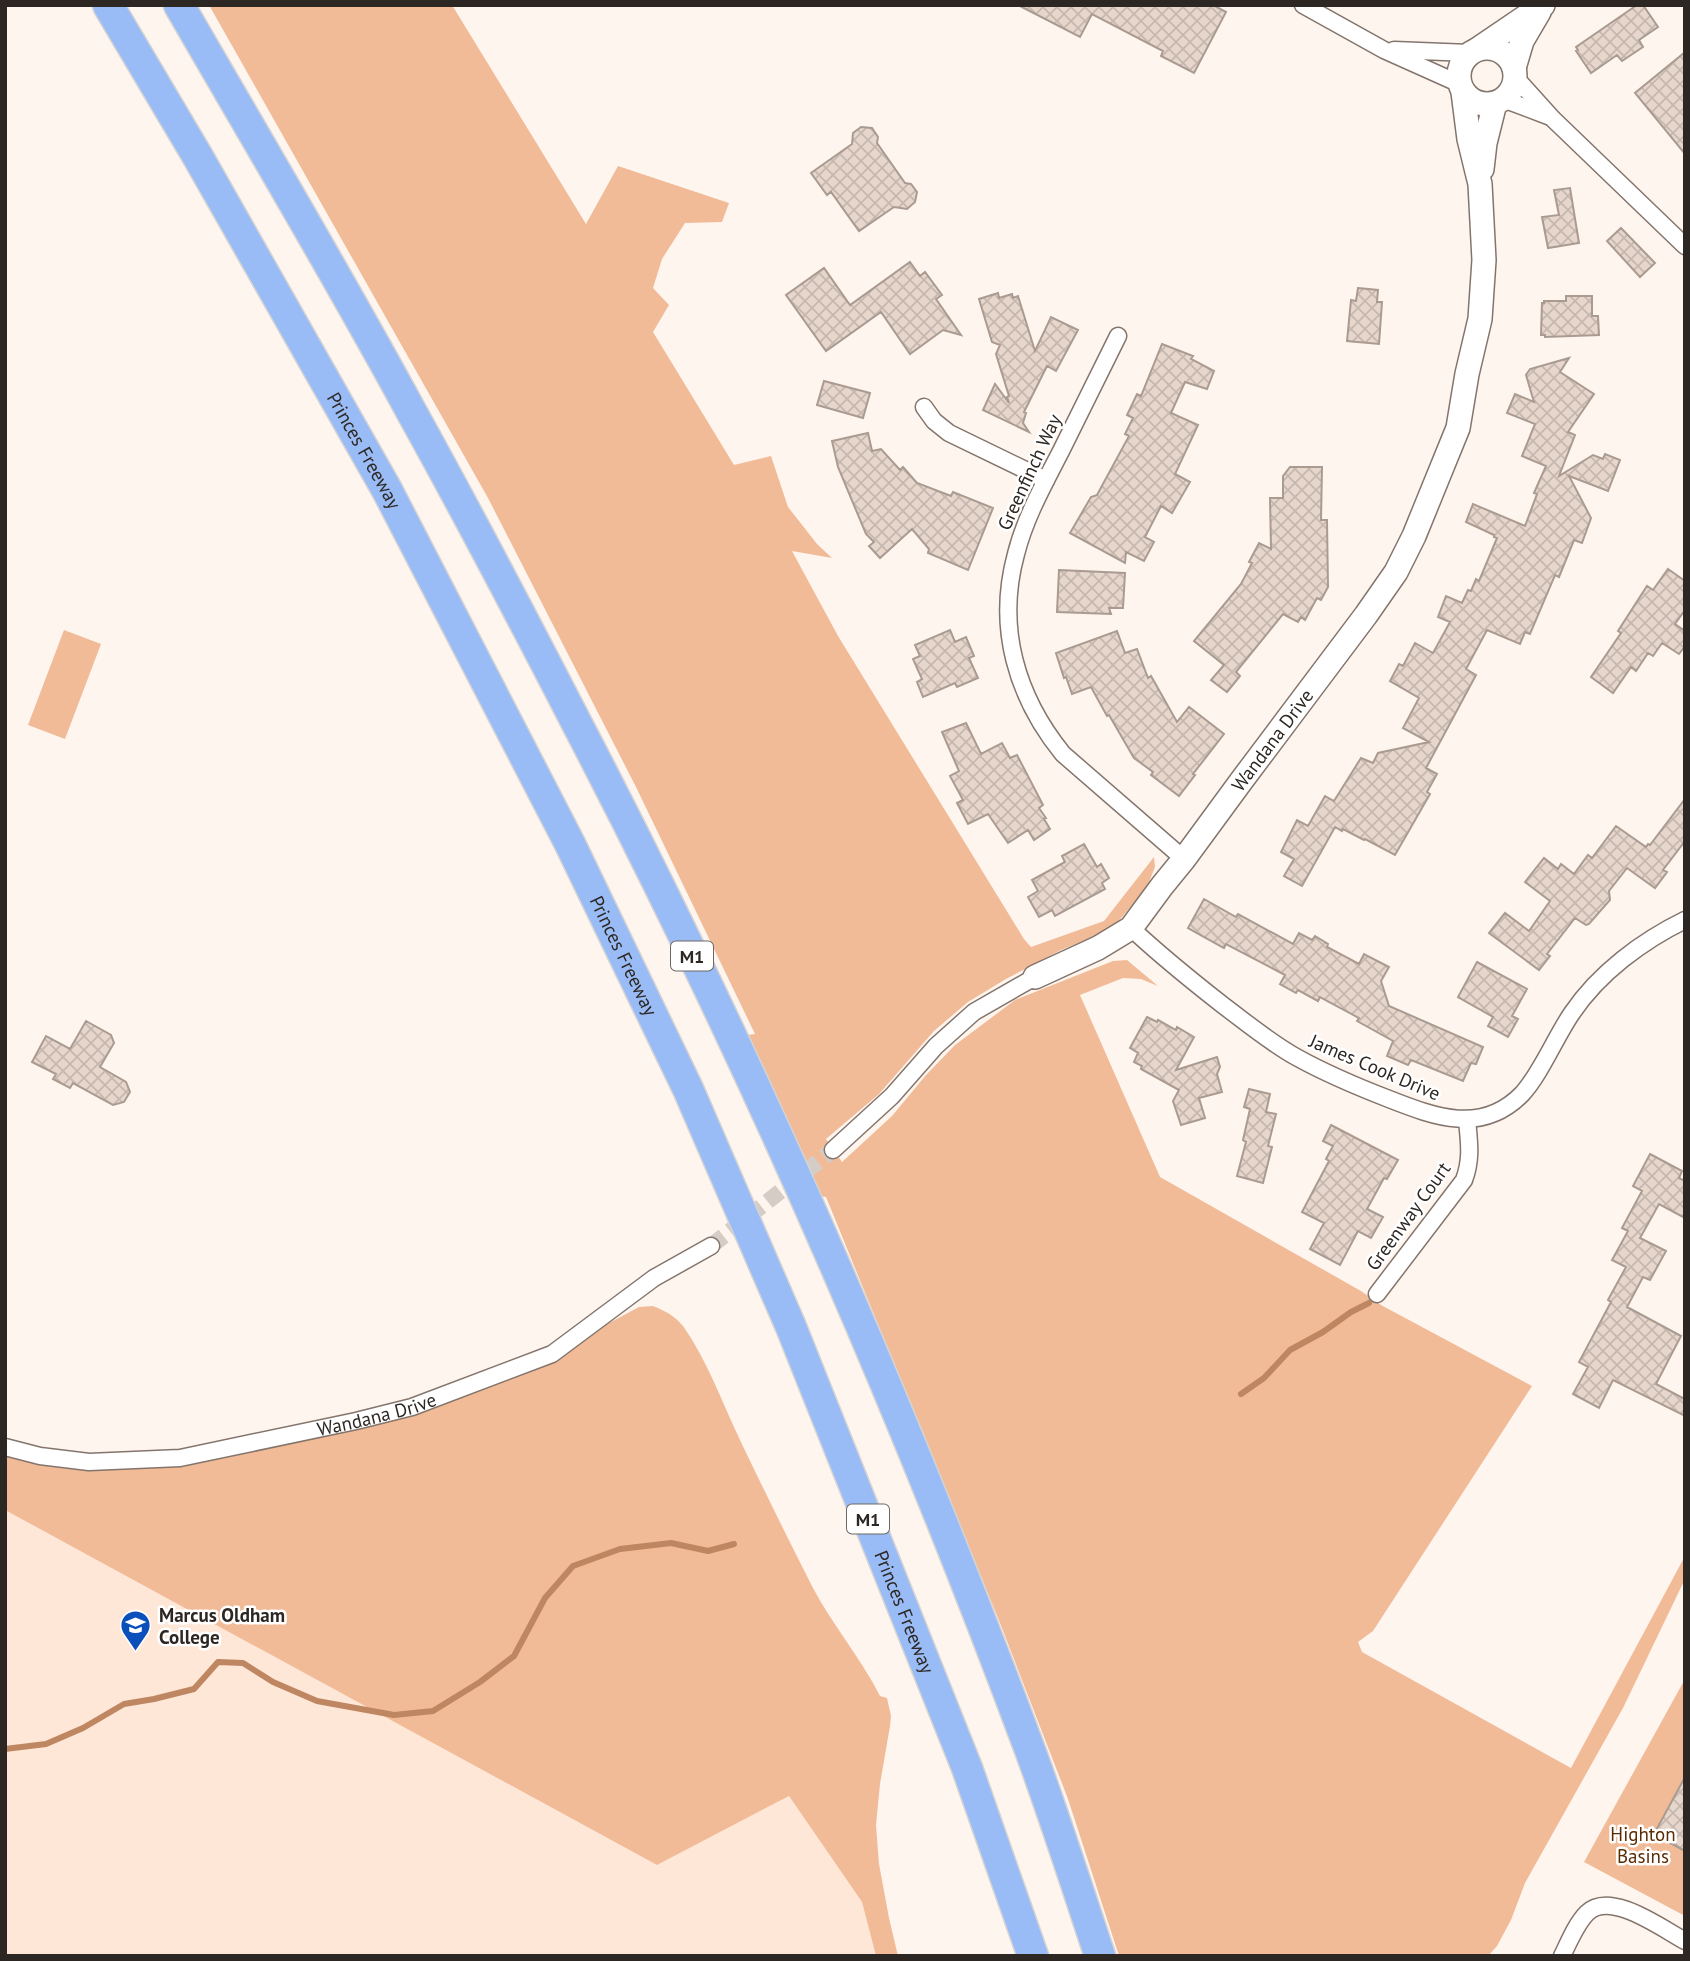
<svg xmlns="http://www.w3.org/2000/svg" width="1690" height="1961" viewBox="0 0 1690 1961" font-family="'PT Sans',sans-serif">
	<style>
		.built { fill: #ffe7d8 }
		.green { fill: #f1bb98 }
		.lines { fill: none; stroke-linecap: round; stroke-linejoin: round }
		.stream { stroke: #be8661; stroke-width: 6 }
		.building { fill: url(#building-cross-hatch); stroke: #aa9b91; stroke-width: 2 }
		.street-tunnel { stroke: #d5ccc6; stroke-width: 16; stroke-dasharray: 16 8; stroke-linecap: butt }
		.street-casing { stroke: #84756c; stroke-width: 19 }
		.secondary-casing { stroke: #84756c; stroke-width: 26 }
		.highway-casing { stroke: #d5d4d3; stroke-width: 33 }
		.street { stroke: #fff; stroke-width: 16 }
		.secondary { stroke: #fff; stroke-width: 23 }
		.highway { stroke: #99bcf7; stroke-width: 30 }
		.labels { text-anchor: middle; dominant-baseline: central; stroke-width: 5; stroke-linejoin: round; paint-order: stroke }
		.shield { fill: #fff; stroke: #6c6865; stroke-width: 2 }
		.shield-label { font-size: 18px; font-weight: bold; fill: #2d2723 }
		.street-label { font-size: 19px; fill: #2d2723; stroke: #fff }
		.poi-label { font-size: 19px; font-weight: bold; fill: #2d2723; stroke: #fff; text-anchor: start }
		.park-label { font-size: 19px; fill: #5b2b02; stroke: #fff }
	</style>
	<defs>
		<pattern id="building-cross-hatch" width="8" height="8" patternUnits="userSpaceOnUse" patternTransform="scale(1.75)"><rect width="8" height="8" fill="#e7d6cc"/><path d="M0 0l8 8M0 8l8-8" fill="none" stroke="#c6b8af"/></pattern>
	</defs>
	<rect width="100%" height="100%" fill="#fff5ef"/>
	<path class="built" d="M 5,1510 L 657,1865 L 789,1796 L 862,1902 L 876,1956 L 5,1956 Z"/>
	<path class="green" d="M 209,5 L 452,5 L 586,224 L 618,166 L 729,203 L 722,222 L 685,223 L 662,259 L 653,288 L 669,305 L 653,332 L 734,465 L 771,456 L 788,507 L 817,544 L 832,558 L 792,551 L 838,636 L 1024,939 L 1031,947 L 1104,921 L 1154,857 L 1155,867 L 1147,887 L 1112,929 L 1061,950 L 1006,979 L 968,1002 L 934,1031 L 879,1094 L 826,1139 L 842,1162 L 892,1116 L 926,1075 L 955,1045 L 1015,1000 L 1113,961 L 1127,960 L 1158,986 L 1141,979 L 1123,978 L 1080,995 L 1160,1177 L 1361,1291 L 1381,1305 L 1532,1386 L 1373,1631 L 1358,1642 L 1362,1652 L 1571,1768 L 1685,1556 L 1685,1579 L 1623,1708 L 1525,1883 L 1511,1920 L 1497,1946 L 1488,1956 L 1119,1956 L 1068,1799 L 1000,1623 L 826,1197 L 819,1196 L 747,1035 L 755,1034 L 636,787 L 488,498 Z
		M 64,630 L 101,644 L 65,739 L 28,725 Z
		M 653,1306 C 665,1311 674,1315 683,1326 C 707,1360 722,1402 740,1440 C 764,1490 788,1539 813,1588 C 833,1626 861,1658 880,1696 L 887,1698 L 891,1716 L 890,1726 L 880,1784 L 876,1825 L 879,1864 L 889,1918 L 898,1956 L 876,1956 L 862,1902 L 789,1796 L 657,1865 L 5,1510 L 5,1455 L 62,1463 L 316,1437 L 596,1330 L 639,1307 Z
		M 1685,1679 L 1685,1916 L 1584,1862 Z"/>
	<g class="lines">
		<path class="stream" d="M 1241,1394 L 1264,1378 L 1290,1350 L 1323,1332 L 1351,1312 L 1369,1303
			M 5,1749 L 46,1744 L 83,1728 L 124,1704 L 154,1699 L 194,1689 L 218,1662 L 243,1663 L 273,1682 L 317,1701 L 394,1715 L 433,1711 L 480,1682 L 514,1656 L 545,1598 L 573,1566 L 620,1549 L 671,1543 L 708,1551 L 734,1544"/>
	</g>
	<path class="building" d="M 1018,5 L 1213,5 L 1226,12 L 1194,73 L 1161,56 L 1163,51 L 1092,14 L 1080,37 Z
		M 1637,5 L 1643,5 L 1658,27 L 1639,40 L 1643,47 L 1622,61 L 1617,55 L 1591,73 L 1576,51 L 1578,50 L 1576,47 Z
		M 1685,52 L 1685,154 L 1635,93 Z
		M 861,127 L 872,128 L 878,137 L 877,143 L 905,183 L 911,184 L 917,192 L 915,202 L 907,209 L 894,207 L 859,231 L 831,192 L 827,195 L 811,173 L 852,144 L 853,133 Z
		M 1570,188 L 1579,243 L 1548,248 L 1542,217 L 1559,215 L 1554,190 Z
		M 1621,228 L 1655,263 L 1640,277 L 1607,241 Z
		M 910,262 L 920,276 L 925,272 L 942,295 L 936,299 L 961,335 L 943,330 L 910,354 L 881,312 L 826,351 L 786,295 L 824,268 L 850,305 Z
		M 1358,288 L 1378,290 L 1377,302 L 1382,302 L 1379,344 L 1347,341 L 1351,300 L 1356,301 Z
		M 998,293 L 999,298 L 1012,294 L 1013,298 L 1018,296 L 1035,351 L 1051,317 L 1078,330 L 1056,371 L 1047,366 L 1024,412 L 1026,413 L 1023,423 L 1029,432 L 983,410 L 995,384 L 1009,403 L 1007,397 L 1009,396 L 996,354 L 1000,345 L 992,342 L 979,299 Z
		M 1566,296 L 1592,296 L 1592,316 L 1598,316 L 1599,335 L 1545,337 L 1545,335 L 1541,335 L 1542,303 L 1544,303 L 1544,301 L 1566,301 Z
		M 1162,344 L 1193,356 L 1191,359 L 1214,371 L 1207,389 L 1185,382 L 1171,413 L 1198,425 L 1175,474 L 1190,482 L 1172,513 L 1161,506 L 1145,537 L 1154,542 L 1144,561 L 1126,552 L 1125,563 L 1070,533 L 1091,497 L 1097,495 L 1129,436 L 1125,434 L 1133,418 L 1127,415 L 1137,394 L 1141,396 Z
		M 1569,358 L 1560,372 L 1594,394 L 1568,432 L 1575,435 L 1559,476 L 1593,455 L 1603,459 L 1605,454 L 1620,460 L 1608,491 L 1569,476 L 1591,518 L 1582,543 L 1574,540 L 1559,577 L 1555,575 L 1530,634 L 1525,632 L 1520,644 L 1487,630 L 1466,669 L 1476,675 L 1426,768 L 1437,774 L 1427,792 L 1430,794 L 1395,855 L 1365,839 L 1364,840 L 1343,829 L 1342,831 L 1335,827 L 1302,886 L 1284,876 L 1294,859 L 1281,852 L 1297,820 L 1308,826 L 1325,796 L 1334,801 L 1361,758 L 1373,763 L 1378,753 L 1429,742 L 1403,728 L 1419,698 L 1390,681 L 1399,664 L 1403,666 L 1415,643 L 1433,653 L 1450,622 L 1438,617 L 1446,596 L 1462,603 L 1468,590 L 1471,591 L 1476,579 L 1479,581 L 1497,538 L 1494,537 L 1494,535 L 1466,522 L 1473,504 L 1525,526 L 1537,494 L 1534,493 L 1546,466 L 1522,456 L 1535,424 L 1507,413 L 1515,394 L 1534,402 L 1526,375 L 1530,369 Z
		M 824,381 L 870,393 L 863,418 L 817,405 Z
		M 868,433 L 872,451 L 881,449 L 900,470 L 903,467 L 917,483 L 951,496 L 953,492 L 993,508 L 968,570 L 928,553 L 929,549 L 912,529 L 880,558 L 869,546 L 874,542 L 866,534 L 838,467 L 832,441 Z
		M 1290,467 L 1322,467 L 1321,520 L 1327,520 L 1328,587 L 1321,600 L 1317,598 L 1305,620 L 1301,617 L 1298,622 L 1283,614 L 1236,672 L 1240,676 L 1227,692 L 1211,680 L 1224,665 L 1194,641 L 1241,584 L 1252,563 L 1249,562 L 1259,543 L 1271,549 L 1270,498 L 1283,498 L 1283,476 Z
		M 1668,569 L 1685,581 L 1685,610 L 1675,624 L 1685,631 L 1685,646 L 1679,654 L 1662,643 L 1653,656 L 1648,653 L 1636,671 L 1631,667 L 1613,693 L 1591,677 L 1621,633 L 1618,631 L 1647,586 L 1653,590 Z
		M 1059,570 L 1125,573 L 1123,608 L 1109,608 L 1111,614 L 1057,612 Z
		M 950,630 L 955,642 L 966,637 L 974,656 L 969,658 L 978,678 L 957,687 L 955,683 L 923,697 L 917,682 L 922,679 L 913,659 L 920,656 L 915,645 Z
		M 1117,631 L 1125,653 L 1137,649 L 1148,678 L 1151,676 L 1177,722 L 1189,707 L 1224,734 L 1193,774 L 1195,775 L 1179,796 L 1151,775 L 1153,772 L 1134,758 L 1109,715 L 1107,716 L 1091,687 L 1072,694 L 1066,677 L 1064,678 L 1056,653 Z
		M 966,723 L 981,754 L 1002,743 L 1010,758 L 1017,755 L 1043,805 L 1039,808 L 1046,818 L 1044,819 L 1050,829 L 1034,840 L 1028,830 L 1008,843 L 988,814 L 968,824 L 957,803 L 963,800 L 950,776 L 959,771 L 942,732 Z
		M 1685,799 L 1685,841 L 1663,870 L 1667,872 L 1655,888 L 1627,868 L 1609,891 L 1610,900 L 1589,924 L 1586,925 L 1575,918 L 1547,954 L 1550,956 L 1539,970 L 1489,933 L 1505,913 L 1529,931 L 1550,901 L 1525,882 L 1544,858 L 1558,869 L 1561,864 L 1574,874 L 1588,855 L 1592,858 L 1616,826 L 1646,847 L 1648,844 L 1650,845 Z
		M 1084,844 L 1097,867 L 1101,864 L 1109,878 L 1102,883 L 1105,889 L 1055,916 L 1052,910 L 1039,917 L 1028,897 L 1038,891 L 1032,880 L 1065,862 L 1062,856 Z
		M 1204,899 L 1236,917 L 1238,914 L 1293,944 L 1299,933 L 1312,940 L 1315,936 L 1328,944 L 1327,947 L 1359,964 L 1364,954 L 1389,967 L 1381,981 L 1389,1006 L 1483,1047 L 1476,1064 L 1471,1063 L 1463,1081 L 1411,1060 L 1408,1065 L 1387,1056 L 1393,1041 L 1357,1021 L 1359,1018 L 1320,997 L 1318,1001 L 1298,990 L 1296,993 L 1280,984 L 1285,975 L 1226,944 L 1224,948 L 1188,928 Z
		M 1477,962 L 1527,989 L 1512,1016 L 1518,1019 L 1508,1037 L 1488,1026 L 1493,1017 L 1458,997 Z
		M 1147,1017 L 1157,1022 L 1158,1020 L 1176,1030 L 1177,1027 L 1194,1037 L 1176,1070 L 1217,1057 L 1220,1067 L 1217,1074 L 1222,1092 L 1199,1098 L 1205,1118 L 1181,1125 L 1173,1101 L 1179,1090 L 1141,1069 L 1142,1066 L 1134,1062 L 1138,1053 L 1130,1048 Z
		M 86,1021 L 111,1035 L 114,1043 L 100,1067 L 126,1082 L 130,1092 L 124,1102 L 113,1105 L 73,1083 L 70,1088 L 53,1079 L 56,1074 L 32,1062 L 46,1036 L 70,1049 Z
		M 1249,1089 L 1270,1094 L 1266,1112 L 1276,1114 L 1268,1146 L 1272,1147 L 1263,1183 L 1237,1176 L 1246,1142 L 1243,1140 L 1250,1109 L 1244,1107 Z
		M 1331,1125 L 1398,1160 L 1387,1179 L 1384,1178 L 1367,1209 L 1383,1217 L 1371,1238 L 1358,1231 L 1340,1265 L 1310,1249 L 1324,1223 L 1302,1212 L 1329,1161 L 1326,1159 L 1333,1146 L 1323,1141 Z
		M 1650,1154 L 1682,1171 L 1679,1178 L 1685,1181 L 1685,1218 L 1659,1204 L 1640,1238 L 1666,1251 L 1650,1280 L 1643,1277 L 1627,1307 L 1681,1336 L 1656,1384 L 1685,1399 L 1685,1416 L 1613,1380 L 1599,1408 L 1573,1394 L 1588,1367 L 1579,1362 L 1611,1302 L 1608,1300 L 1626,1267 L 1612,1260 L 1628,1231 L 1622,1228 L 1642,1191 L 1633,1186 Z
		M 1685,1777 L 1685,1851 L 1654,1834 Z"/>
	<g class="lines">
		<path class="street-tunnel" d="M 711,1246 L 833,1150"/>
		<defs>
			<g id="street">
				<path d="M 1303,5 L 1384,50 L 1460,84"/>
				<path d="M 1394,50 L 1470,53"/>
				<path d="M 1515,77 L 1553,119 L 1685,246"/>
				<path d="M 1503,99 L 1548,116"/>
				<path d="M 1118,336 C 1099,374 1080,412 1061,451 C 1044,484 1025,518 1016,554 C 996,627 1016,696 1063,754 L 1184,859"/>
				<path d="M 924,407 L 934,421 L 949,433 L 1046,480"/>
				<path d="M 1131,928 C 1161,956 1192,981 1224,1006 C 1248,1024 1272,1044 1298,1058 C 1327,1074 1358,1087 1389,1099 C 1435,1117 1482,1135 1522,1094 C 1540,1075 1556,1036 1572,1013 C 1599,973 1642,941 1685,920"/>
				<path d="M 833,1150 L 892,1096 L 936,1046 L 974,1012 L 1035,977"/>
				<path d="M 1377,1294 L 1464,1180 C 1472,1159 1469,1141 1467,1120"/>
				<path id="s1" d="M 5,1447 L 40,1456 L 89,1462 L 180,1458 L 356,1421 L 412,1407 L 552,1354 L 654,1278 L 711,1246"/>
				<path d="M 1562,1956 C 1569,1942 1576,1924 1587,1913 C 1610,1890 1661,1928 1685,1941"/>
			</g>
			<g id="secondary">
				<circle cx="1487" cy="76" r="28"/>
				<path d="M 1478,49 L 1543,5"/>
				<path d="M 1514,68 L 1522,41 L 1539,12"/>
				<path d="M 1482,169 L 1485,143 L 1495,103"/>
				<path id="s2" d="M 1035,977 L 1098,948 L 1131,928 L 1162,886 L 1184,859 L 1242,780 L 1366,615 L 1396,572 L 1414,536 L 1458,428 L 1467,374 L 1480,319 L 1484,260 L 1480,184 L 1469,139 L 1463,92"/>
			</g>
			<g id="highway">
				<path id="s3" d="M 108,5 L 198,157 L 387,490 L 570,844 L 688,1089 L 791,1327 L 967,1768 L 1033,1956"/>
				<path d="M 179,5 C 257,140 337,274 411,411 C 467,512 521,615 574,718 C 748,1051 899,1398 1030,1750 C 1055,1818 1077,1887 1100,1956"/>
			</g>
		</defs>
		<use href="#street" class="street-casing"/>
		<use href="#secondary" class="secondary-casing"/>
		<use href="#highway" class="highway-casing"/>
		<use href="#street" class="street"/>
		<use href="#secondary" class="secondary"/>
		<use href="#highway" class="highway"/>
	</g>
	<defs>
		<symbol id="university-pin" viewBox="-11 -11 22 30"><path d="M0 17L-7.5 6A9.5 9.5 0 1 1 7.5 6Z" fill="#0a4fba" stroke="#fff"/><path d="M0-5L7-2L0 1L-7-2ZM-4 1L0 2.5L4 1V4Q0 6-4 4Z" fill="#fff"/></symbol>
	</defs>
	<g fill-rule="evenodd">
		<use href="#university-pin" x="118" y="1608" width="35" height="47"/>
	</g>
	<g class="labels">
		<g class="shield">
			<rect x="671" y="941.5" width="42" height="29" rx="5"/>
			<rect x="847" y="1504.5" width="42" height="29" rx="5"/>
		</g>
		<g class="shield-label">
			<text x="692" y="956">M1</text>
			<text x="868" y="1519">M1</text>
		</g>
		<g class="street-label">
			<text stroke="none"><textPath href="#s3" startOffset="514">Princes Freeway</textPath></text>
			<text transform="translate(1029 472) rotate(-65)">Greenfinch Way</text>
			<text stroke="none"><textPath href="#s2" startOffset="343">Wandana Drive</textPath></text>
			<text stroke="none"><textPath href="#s3" startOffset="1082">Princes Freeway</textPath></text>
			<text transform="translate(1375 1067) rotate(23)">James Cook Drive</text>
			<text transform="translate(1408 1216) rotate(-54)">Greenway Court</text>
			<text stroke="none"><textPath href="#s1" startOffset="378">Wandana Drive</textPath></text>
			<text stroke="none"><textPath href="#s3" startOffset="1796">Princes Freeway</textPath></text>
		</g>
		<g class="poi-label">
			<text x="159" y="1615">Marcus Oldham<tspan x="159" dy="22">College</tspan></text>
		</g>
		<g class="park-label">
			<text x="1643" y="1834">Highton<tspan x="1643" dy="22">Basins</tspan></text>
		</g>
	</g>
	<rect width="1690" height="1961" fill="none" stroke="#2d2723" stroke-width="14"/>
</svg>
